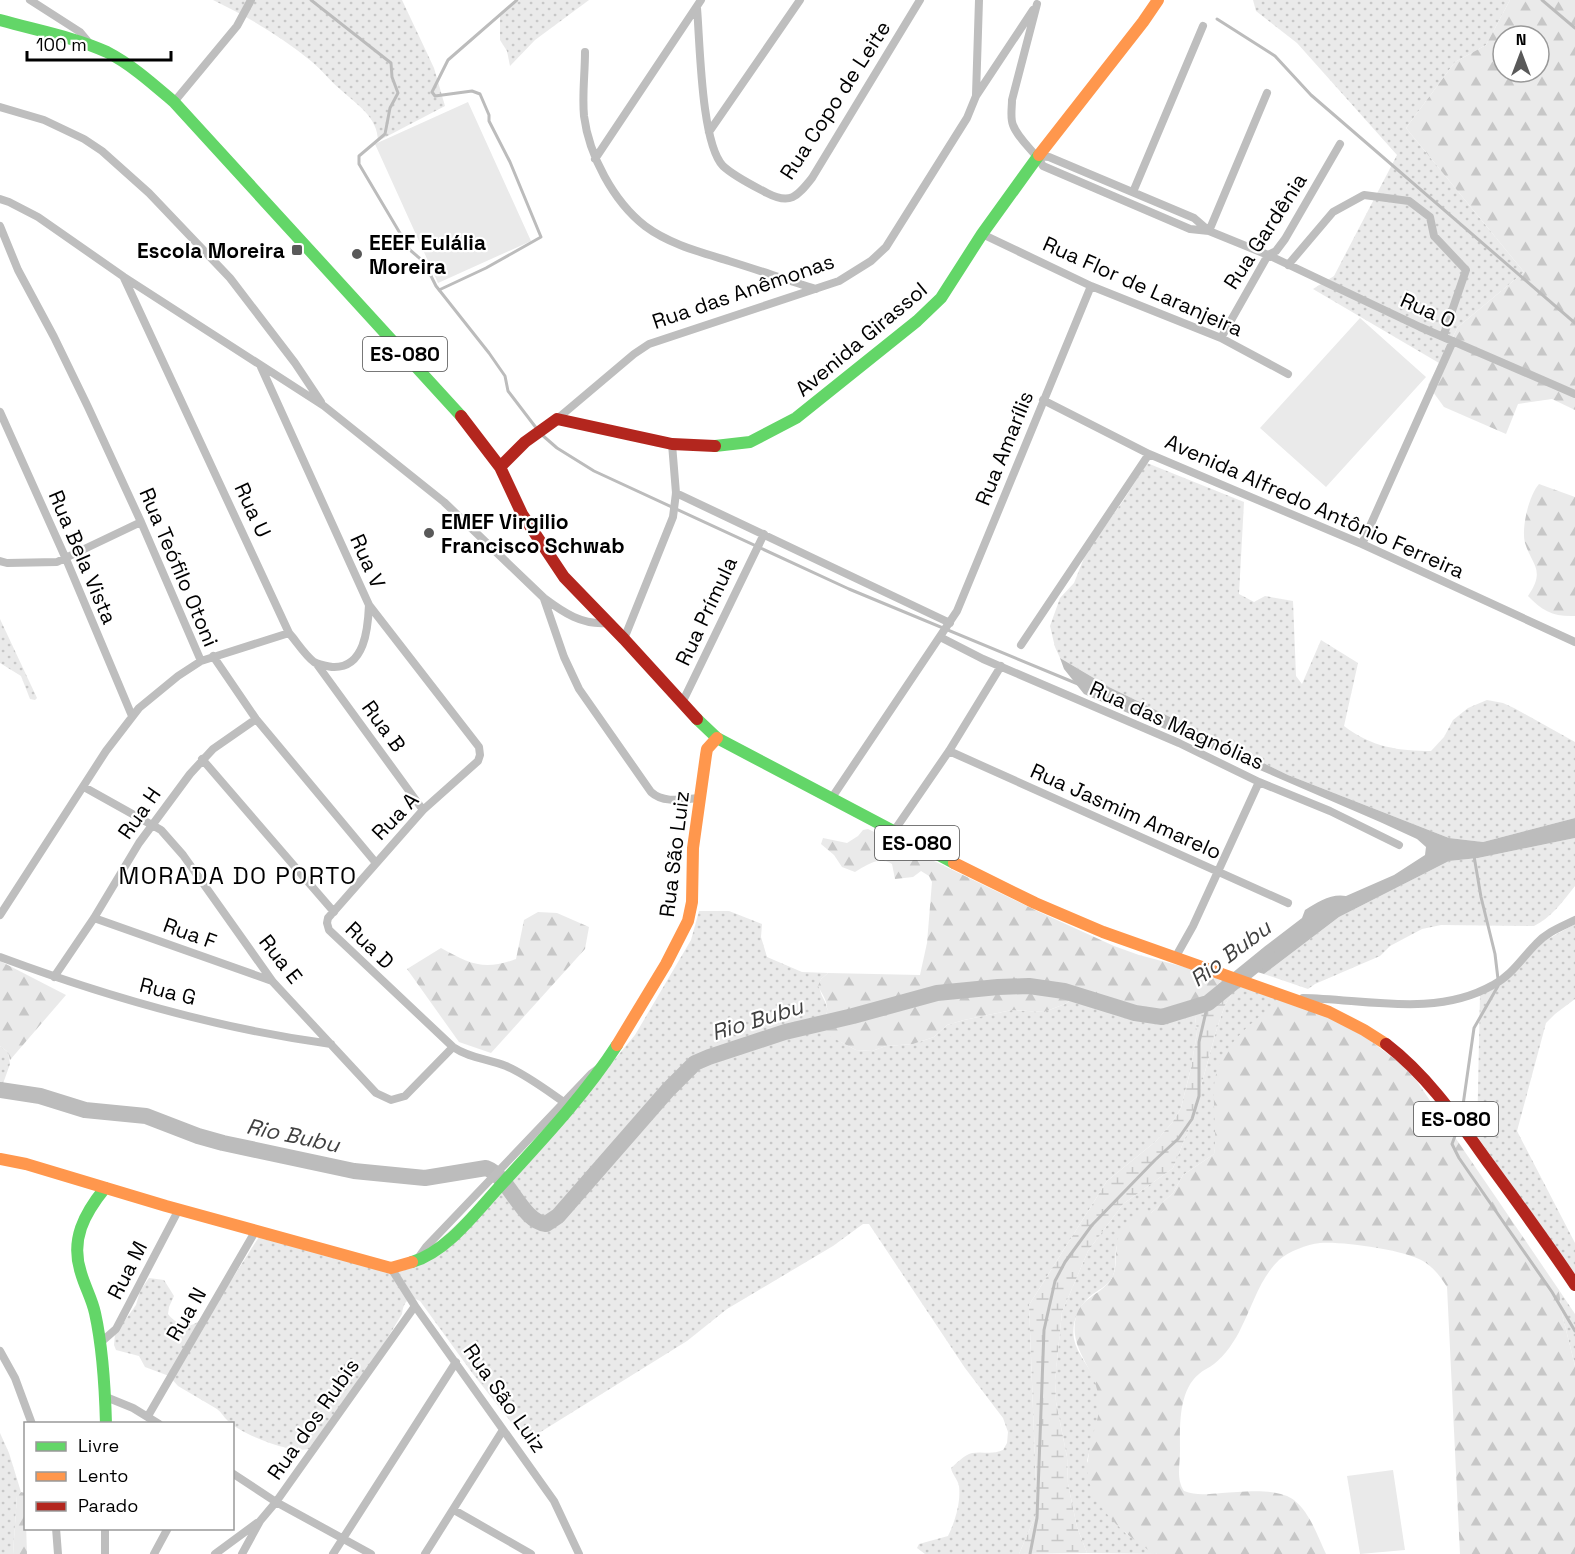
<svg xmlns="http://www.w3.org/2000/svg" width="1575" height="1554" viewBox="0 0 1575 1554" font-family="'Space Grotesk',sans-serif">
	<style>
		.grass { fill: url(#grass-dots) }
		.forest { fill: url(#forest-firs); fill-rule: evenodd }
		.wetland { fill: url(#wetland-marsh) }
		.green { fill: #eaeaea }
		.water { fill: #bcbcbc }
		.lines { fill: none; stroke-linecap: round; stroke-linejoin: round }
		.stream { stroke: #bcbcbc; stroke-width: 3 }
		.river { stroke: #bcbcbc; stroke-width: 16 }
		.street { stroke: #bebebe; stroke-width: 8 }
		.fast { stroke: #63d668; stroke-width: 12 }
		.slow { stroke: #ff974d; stroke-width: 12 }
		.jam { stroke: #b3261e; stroke-width: 12 }
		.poi-dot { fill: #595959; stroke: #fff; stroke-width: 2 }
		.labels { text-anchor: middle; dominant-baseline: central; stroke-width: 4.5; stroke-linejoin: round; paint-order: stroke }
		.shield { fill: #fff; stroke: #4c4c4c; stroke-width: 1.5 }
		.shield-label { font-size: 20px; font-weight: bold; fill: #000 }
		.street-label { font-size: 21px; fill: #000; stroke: #fff }
		.poi-label { font-size: 21px; font-weight: bold; fill: #000; stroke: #fff; text-anchor: start }
		.water-label { font-size: 22px; font-style: italic; fill: #404040; stroke: #fff }
		.quarter-label { font-size: 24px; letter-spacing: 1.5px; fill: #000; stroke: #fff }
	</style>
	<defs>
		<pattern id="grass-dots" width="8" height="8" patternUnits="userSpaceOnUse" patternTransform="scale(1.5)"><rect width="8" height="8" fill="#eaeaea"/><path d="M2 2h.1M6 6h.1" fill="none" stroke="#c7c7c7" stroke-width="1.8" stroke-linecap="round"/></pattern>
		<pattern id="forest-firs" width="22" height="20" patternUnits="userSpaceOnUse" patternTransform="scale(1.5)"><rect width="22" height="20" fill="#eaeaea"/><path d="M5 1l3.5 6h-7zM16 11l3.5 6h-7z" fill="#c7c7c7"/></pattern>
		<pattern id="wetland-marsh" width="20" height="14" patternUnits="userSpaceOnUse" patternTransform="scale(1.5)"><rect width="20" height="14" fill="#eaeaea"/><path d="M1 5h8M5 5V1M11 12h8M15 12V8" fill="none" stroke="#c7c7c7"/></pattern>
	</defs>
	<rect width="100%" height="100%" fill="#fff"/>
	<path class="grass" d="M 213,0 L 402,0 L 434,68 L 445,106 L 378,141 C 378,117 356,104 341,90 C 330,81 322,70 311,61 C 281,36 248,17 213,0 Z
		M 520,0 L 589,0 L 535,40 L 510,66 L 507,51 L 500,40 L 500,14 Z
		M 1253,0 L 1510,0 L 1486,45 L 1455,62 L 1406,128 L 1524,272 L 1458,327 L 1439,363 L 1313,289 L 1334,276 L 1397,155 L 1297,43 L 1256,11 Z
		M 1147,463 L 1244,502 L 1239,594 L 1254,602 L 1265,596 L 1293,601 L 1296,676 L 1302,684 L 1321,640 L 1358,663 L 1344,726 C 1371,747 1399,751 1431,751 L 1444,737 L 1453,720 L 1468,708 L 1487,700 L 1503,703 L 1514,708 L 1575,742 L 1575,818 L 1483,842 L 1449,838 L 1288,775 L 1109,687 L 1060,658 L 1055,647 L 1050,626 L 1060,598 L 1074,583 L 1086,553 L 1123,501 Z
		M 0,619 L 37,698 L 35,700 L 30,699 L 21,676 L 0,663 Z
		M 1575,838 L 1575,886 C 1563,901 1551,918 1534,926 L 1441,925 L 1422,929 L 1390,946 L 1380,956 L 1315,984 L 1308,989 L 1264,974 L 1339,917 L 1449,861 L 1478,858 Z
		M 699,911 L 729,911 L 762,924 L 761,937 L 767,957 L 802,972 L 828,973 L 821,979 C 820,982 819,986 820,990 C 822,1000 830,1004 826,1016 L 816,1018 L 841,1042 L 856,1050 L 872,1051 L 886,1046 L 913,1044 L 934,1037 L 947,1025 L 964,1020 L 1012,1010 L 1044,1012 L 1065,1004 L 1078,995 L 1096,997 L 1129,1010 L 1153,1014 L 1177,1013 L 1194,1008 L 1197,1032 L 1191,1068 L 1181,1108 L 1172,1123 L 1155,1142 L 1107,1181 L 1029,1305 L 1037,1512 L 1019,1554 L 925,1554 L 917,1548 L 919,1544 L 948,1536 C 955,1522 961,1502 959,1486 C 958,1480 952,1474 951,1468 C 957,1463 964,1455 972,1453 C 983,1451 992,1455 1003,1450 L 1007,1443 L 1008,1432 L 1003,1418 L 965,1368 L 869,1224 L 863,1224 L 833,1246 L 727,1309 L 687,1341 L 526,1441 L 473,1374 L 420,1301 L 413,1298 C 405,1300 403,1306 402,1314 L 374,1360 L 312,1448 C 294,1456 240,1434 227,1420 C 223,1416 222,1413 217,1409 L 178,1386 L 169,1376 L 145,1367 L 139,1356 L 116,1350 L 114,1345 L 115,1334 L 136,1305 L 140,1291 L 149,1278 L 164,1280 L 174,1296 L 169,1307 L 168,1314 C 174,1322 186,1329 196,1323 C 213,1313 247,1255 259,1237 L 373,1266 L 413,1265 L 553,1134 L 635,1035 L 691,940 Z
		M 1575,924 L 1575,999 L 1555,1014 L 1546,1023 L 1517,1131 L 1575,1243 L 1575,1277 L 1477,1136 L 1480,995 L 1503,983 L 1539,944 Z
		M 1239,982 L 1285,997 L 1214,1089 L 1217,1134 L 1214,1154 L 1183,1175 L 1173,1193 L 1151,1213 L 1138,1214 C 1132,1222 1117,1240 1116,1249 C 1115,1258 1116,1267 1113,1276 C 1109,1285 1100,1289 1093,1294 C 1079,1304 1071,1322 1074,1339 C 1077,1354 1089,1366 1095,1380 C 1107,1407 1093,1434 1087,1461 L 1125,1533 L 1157,1554 L 1087,1553 L 1077,1527 L 1068,1484 L 1067,1457 L 1056,1402 L 1055,1380 L 1062,1312 L 1088,1251 L 1123,1204 L 1173,1168 L 1190,1126 L 1217,1028 L 1225,1005 Z
		M 0,1046 L 8,1052 L 10,1064 L 0,1092 Z
		M 1559,1290 L 1575,1314 L 1575,1366 L 1562,1314 Z
		M 0,1433 L 9,1453 L 21,1492 L 17,1496 L 13,1554 L 0,1554 Z"/>
	<path class="forest" d="M 1510,0 L 1575,0 L 1575,410 L 1552,399 L 1518,404 L 1506,434 L 1444,407 L 1428,385 L 1458,327 L 1524,272 L 1406,128 L 1455,62 L 1486,45 ZM 1503,36 L 1539,36 L 1539,72 L 1503,72 Z
		M 1539,484 L 1575,497 L 1575,616 C 1554,617 1542,611 1528,596 C 1546,570 1532,565 1525,543 C 1521,528 1529,495 1539,484 Z
		M 868,829 L 1035,910 L 1114,946 L 1139,955 L 1222,977 L 1215,993 L 1209,1001 L 1177,1013 L 1154,1014 L 1129,1010 L 1096,997 L 1078,995 L 1065,1004 L 1044,1012 L 1012,1010 L 964,1020 L 947,1025 L 934,1037 L 913,1044 L 886,1046 L 872,1051 L 856,1050 L 814,1028 L 812,1022 L 826,1016 C 830,1004 823,996 818,986 L 821,979 L 828,973 L 920,975 L 927,943 L 932,882 L 929,876 L 921,871 L 913,877 L 895,879 L 892,864 C 879,856 867,865 855,872 L 842,867 L 834,855 L 821,844 L 823,838 L 847,843 L 858,836 L 863,830 Z
		M 538,912 L 557,913 L 589,927 L 585,949 L 491,1053 L 459,1042 L 407,969 L 441,948 C 470,964 484,971 516,959 L 524,920 Z
		M 0,961 L 66,995 L 10,1060 L 8,1052 L 0,1046 Z
		M 1285,997 L 1344,1021 L 1400,1063 L 1416,1080 L 1559,1290 L 1562,1314 L 1575,1366 L 1575,1554 L 1460,1554 L 1447,1287 C 1440,1276 1434,1268 1423,1261 C 1406,1250 1341,1241 1320,1243 C 1307,1244 1288,1252 1279,1260 C 1260,1278 1253,1305 1241,1328 C 1236,1339 1225,1356 1214,1364 C 1209,1368 1203,1370 1199,1374 C 1178,1391 1180,1427 1180,1451 C 1180,1465 1176,1479 1184,1491 C 1196,1496 1209,1494 1222,1493 C 1242,1492 1279,1487 1295,1501 C 1310,1513 1318,1537 1326,1554 C 1283,1554 1240,1554 1198,1554 C 1187,1554 1166,1554 1157,1554 C 1147,1551 1124,1532 1116,1524 C 1089,1496 1082,1477 1092,1438 C 1097,1419 1101,1414 1098,1394 C 1094,1368 1071,1350 1075,1322 C 1078,1297 1101,1296 1112,1278 C 1119,1264 1113,1248 1120,1233 C 1123,1226 1132,1219 1138,1213 L 1151,1213 L 1173,1193 L 1183,1175 L 1214,1154 C 1217,1131 1213,1112 1214,1089 C 1215,1048 1254,1020 1285,997 Z
		M 21,1492 L 25,1493 L 27,1554 L 13,1554 L 17,1495 Z"/>
	<path class="wetland" d="M 1222,977 L 1239,982 L 1225,1005 L 1217,1028 L 1190,1126 L 1173,1168 L 1123,1204 L 1088,1251 L 1062,1312 L 1055,1380 L 1056,1402 L 1067,1457 L 1068,1484 L 1077,1527 L 1087,1553 L 1019,1554 L 1037,1512 L 1029,1305 L 1107,1181 L 1155,1142 L 1172,1123 L 1181,1108 L 1191,1068 L 1197,1032 L 1194,1008 C 1212,1000 1214,995 1222,977 Z"/>
	<path class="green" d="M 468,102 L 531,241 L 438,283 L 375,144 Z
		M 1360,318 L 1426,377 L 1326,487 L 1260,428 Z
		M 1393,1470 L 1405,1550 L 1360,1554 L 1347,1476 Z"/>
	<path class="water" d="M 1060,658 L 1109,687 L 1288,775 L 1449,838 L 1483,842 L 1575,818 L 1575,838 L 1478,858 L 1449,861 L 1339,917 L 1264,974 L 1244,968 L 1264,947 L 1302,918 L 1305,910 C 1317,902 1332,893 1346,896 L 1394,875 L 1425,855 L 1426,847 L 1417,839 L 1380,822 L 1084,694 L 1064,669 Z"/>
	<g class="lines">
		<path class="stream" d="M 311,0 L 391,63 L 392,77 L 398,93 L 390,108 L 385,134 L 359,156 L 359,164 L 410,250 L 424,262 L 436,286 L 489,353 L 505,376 L 508,391 L 537,429
			M 1542,0 L 1575,28
			M 1217,19 L 1275,56 L 1311,95 L 1575,323
			M 439,290 L 486,268 L 541,237 L 510,162 L 489,121 L 489,115 L 480,94 L 472,91 L 435,96 L 432,92 L 448,60 L 517,0
			M 541,434 L 557,448 L 594,471 L 849,589 L 1078,684
			M 1474,856 L 1481,897 L 1495,954 L 1498,979
			M 1461,1119 L 1474,1028 L 1498,986
			M 1458,1128 L 1452,1144 L 1459,1158 L 1552,1292 L 1575,1331
			M 1030,1554 L 1037,1518 L 1044,1330 L 1055,1281 L 1065,1262 L 1092,1225 L 1155,1160 L 1178,1139 L 1192,1119 L 1199,1096 L 1199,1042 L 1208,1003"/>
		<path class="river" d="M 0,1090 L 40,1096 L 85,1110 L 146,1116 L 198,1136 L 223,1143 L 354,1171 L 425,1178 L 486,1168 C 510,1177 521,1221 546,1224 L 558,1216 L 668,1090 L 695,1063 L 709,1057 L 785,1032 L 853,1016 L 937,993 L 998,987 L 1029,986 L 1064,991 L 1135,1013 L 1162,1017 L 1208,1003 L 1267,955"/>
		<path class="street" d="M 30,0 L 80,32 L 90,44
			M 1037,4 L 1012,100 C 1012,108 1010,118 1013,125 C 1019,141 1035,151 1043,166 L 1190,229 L 1209,231 L 1268,255 L 1420,327 L 1575,394
			M 697,8 C 700,42 701,143 723,166 C 735,177 752,185 767,193 C 790,205 797,197 812,178 L 920,0
			M 585,52 C 585,74 582,95 584,116 C 589,155 613,201 645,226 C 669,244 700,252 729,261 C 758,270 787,280 816,289
			M 976,95 L 979,0
			M 174,102 L 237,26 L 251,0
			M 0,107 L 44,120 L 84,139 L 102,151 L 149,193 L 230,278 L 295,363 L 321,402
			M 709,132 L 800,0
			M 1038,156 L 1049,157 L 1194,218 L 1209,231
			M 595,159 L 701,0
			M 1133,192 L 1203,26
			M 0,199 L 9,202 L 38,217 L 124,277 L 324,406 L 444,502 L 544,598 C 564,613 582,625 607,623
			M 0,226 L 18,270 L 54,337 L 88,407 L 141,522 L 201,661
			M 1209,231 L 1267,93
			M 982,234 L 1091,286 L 1221,338 L 1288,374
			M 1288,265 L 1333,212 L 1364,195 L 1409,201 L 1430,217 L 1434,236 L 1466,270 L 1443,337
			M 124,278 L 289,633 C 297,642 304,654 314,662 C 319,665 327,666 332,667 C 365,669 368,628 369,605
			M 1221,338 L 1268,255 L 1276,251 L 1285,239 L 1340,144
			M 261,367 L 369,605 L 479,747 L 480,755 L 478,761 L 423,810 L 328,918 L 327,923 L 329,930 L 453,1047 C 469,1058 488,1059 506,1066 C 529,1076 550,1093 571,1107
			M 1043,400 L 1149,454 L 1362,544 L 1575,642
			M 0,412 L 66,559 L 132,716
			M 557,419 L 634,354 L 649,344 L 839,281 L 871,261 L 886,247 L 967,118 L 976,96 L 1033,10
			M 676,493 L 950,623
			M 1362,544 L 1453,341
			M 0,561 L 7,563 L 57,562 L 141,522
			M 544,599 L 564,657 L 579,689 L 651,792 C 664,804 684,799 700,798
			M 940,637 L 983,659 L 1179,743 L 1259,782 L 1330,811 L 1399,845
			M 624,639 L 673,517 L 676,493 L 672,444
			M 1021,645 L 1149,454
			M 213,656 L 256,719 L 376,863
			M 316,663 L 423,810
			M 682,703 L 764,534
			M 949,751 L 1288,903
			M 202,759 L 334,912
			M 84,787 L 161,830 L 183,855 L 273,982 L 376,1093 L 391,1100 L 405,1096 L 453,1047
			M 831,799 L 957,611 L 1091,286
			M 894,831 L 949,751 L 1001,666
			M 0,915 L 106,751 L 139,708 L 178,676 L 201,661 L 289,633
			M 94,918 L 272,981
			M 0,957 C 105,996 220,1029 331,1044
			M 1175,958 L 1193,926 L 1259,782
			M 54,977 L 94,918 L 139,843 L 190,774 L 213,749 L 256,719
			M 1303,998 C 1365,999 1435,1018 1493,985 C 1511,976 1522,958 1536,944 C 1547,932 1561,927 1575,920
			M 416,1261 L 426,1247 L 591,1074 L 599,1068
			M 391,1268 L 415,1306 L 554,1501 L 579,1554
			M 100,1343 L 116,1329 L 179,1209
			M 0,1351 L 15,1378 L 32,1424
			M 106,1397 L 133,1408 L 159,1424
			M 148,1416 L 256,1230
			M 232,1473 L 276,1502 L 371,1554
			M 454,1510 L 531,1554
			M 56,1528 L 58,1554
			M 105,1554 L 105,1528
			M 154,1554 L 168,1528
			M 215,1554 L 257,1523
			M 242,1554 L 260,1521 L 276,1502 L 415,1306
			M 333,1554 L 456,1362
			M 425,1554 L 503,1430"/>
		<path class="fast" d="M 0,20 C 35,30 74,37 107,52 C 132,65 153,84 174,102 L 461,416
			M 715,446 L 750,442 L 796,418 L 917,321 L 941,298 L 982,234 L 1039,155
			M 697,719 L 717,738 L 954,863
			M 105,1188 C 84,1214 70,1240 81,1273 C 85,1287 92,1299 95,1313 C 103,1349 105,1387 106,1424
			M 412,1262 C 447,1252 476,1212 501,1185 C 542,1140 584,1096 617,1045"/>
		<path class="slow" d="M 1039,155 L 1143,22 L 1158,0
			M 954,863 L 1035,903 L 1103,932 L 1329,1012 L 1364,1030 L 1386,1044
			M 617,1045 L 666,964 L 688,921 L 692,902 L 693,848 L 706,755 L 707,749 L 717,738
			M 0,1159 L 26,1164 L 166,1206 L 391,1268 L 412,1262"/>
		<path class="jam" d="M 461,416 L 500,467 L 522,514 L 564,577 L 624,639 L 697,719
			M 500,467 L 525,442 L 557,419 L 672,444 L 715,446
			M 1386,1044 C 1429,1077 1459,1122 1490,1165 C 1519,1205 1548,1244 1575,1285"/>
	</g>
	<g class="poi-dot">
		<rect x="291" y="244" width="12" height="12" rx="3"/>
		<circle cx="357" cy="254" r="6"/>
		<circle cx="429" cy="533" r="6"/>
	</g>
	<g class="labels">
		<g class="shield">
			<rect x="363" y="337" width="84" height="34" rx="4.5"/>
			<rect x="875" y="826" width="84" height="34" rx="4.5"/>
			<rect x="1414" y="1102" width="84" height="34" rx="4.5"/>
		</g>
		<g class="shield-label">
			<text x="405" y="354">ES-080</text>
			<text x="917" y="843">ES-080</text>
			<text x="1456" y="1119">ES-080</text>
		</g>
		<g class="street-label">
			<text transform="translate(835 100) rotate(-57)">Rua Copo de Leite</text>
			<text transform="translate(1265 231) rotate(-57)">Rua Gardênia</text>
			<text transform="translate(1143 286) rotate(24)">Rua Flor de Laranjeira</text>
			<text transform="translate(743 291) rotate(-19)">Rua das Anêmonas</text>
			<text transform="translate(1428 310) rotate(24)">Rua O</text>
			<text transform="translate(861 339) rotate(-40)">Avenida Girassol</text>
			<text transform="translate(1004 448) rotate(-68)">Rua Amarílis</text>
			<text transform="translate(1315 506) rotate(24)">Avenida Alfredo Antônio Ferreira</text>
			<text transform="translate(253 510) rotate(65)">Rua U</text>
			<text transform="translate(83 557) rotate(67)">Rua Bela Vista</text>
			<text transform="translate(368 561) rotate(66)">Rua V</text>
			<text transform="translate(179 567) rotate(67)">Rua Teófilo Otoni</text>
			<text transform="translate(706 611) rotate(-65)">Rua Prímula</text>
			<text transform="translate(1177 725) rotate(24)">Rua das Magnólias</text>
			<text transform="translate(384 726) rotate(54)">Rua B</text>
			<text transform="translate(1126 811) rotate(24)">Rua Jasmim Amarelo</text>
			<text transform="translate(139 813) rotate(-55)">Rua H</text>
			<text transform="translate(395 816) rotate(-46)">Rua A</text>
			<text transform="translate(674 854) rotate(-83)">Rua São Luiz</text>
			<text transform="translate(190 933) rotate(20)">Rua F</text>
			<text transform="translate(370 945) rotate(44)">Rua D</text>
			<text transform="translate(281 959) rotate(52)">Rua E</text>
			<text transform="translate(168 991) rotate(14)">Rua G</text>
			<text transform="translate(127 1270) rotate(-63)">Rua M</text>
			<text transform="translate(186 1314) rotate(-60)">Rua N</text>
			<text transform="translate(505 1398) rotate(55)">Rua São Luiz</text>
			<text transform="translate(313 1419) rotate(-55)">Rua dos Rubis</text>
		</g>
		<g class="poi-label">
			<text x="369" y="242">EEEF Eulália<tspan x="369" dy="24">Moreira</tspan></text>
			<text x="285" y="250" text-anchor="end">Escola Moreira</text>
			<text x="441" y="521">EMEF Virgilio<tspan x="441" dy="24">Francisco Schwab</tspan></text>
		</g>
		<g class="water-label">
			<text transform="translate(1230 953) rotate(-37)">Rio Bubu</text>
			<text transform="translate(757 1019) rotate(-17)">Rio Bubu</text>
			<text transform="translate(293 1135) rotate(12)">Rio Bubu</text>
		</g>
		<g class="quarter-label">
			<text x="238" y="875">MORADA DO PORTO</text>
		</g>
	</g>
	<rect x="24" y="1422" width="210" height="108" fill="#ffffff" stroke="#999999" stroke-width="1.5"/>
	<rect x="36" y="1442" width="30" height="9" fill="#63d668" stroke="#999999" stroke-width="1.5"/>
	<text x="78" y="1452" font-size="18" fill="#000000">Livre</text>
	<rect x="36" y="1472" width="30" height="9" fill="#ff974d" stroke="#999999" stroke-width="1.5"/>
	<text x="78" y="1482" font-size="18" fill="#000000">Lento</text>
	<rect x="36" y="1502" width="30" height="9" fill="#b3261e" stroke="#999999" stroke-width="1.5"/>
	<text x="78" y="1512" font-size="18" fill="#000000">Parado</text>
	<g transform="translate(1521 54)"><circle r="28" fill="#ffffff" stroke="#999999" stroke-width="1.5"/>
	<path d="M0-4.5L10 22L0 15L-10 22Z" fill="#595959"/>
	<text y="-9" font-size="16" font-weight="bold" text-anchor="middle" fill="#000000">N</text>
	</g>
	<path d="M27 51v9h144v-9" fill="none" stroke="#000000" stroke-width="3"/>
	<text x="36" y="51" font-size="18" fill="#000000" stroke="#ffffff" stroke-width="4.5" paint-order="stroke">100 m</text>
</svg>
